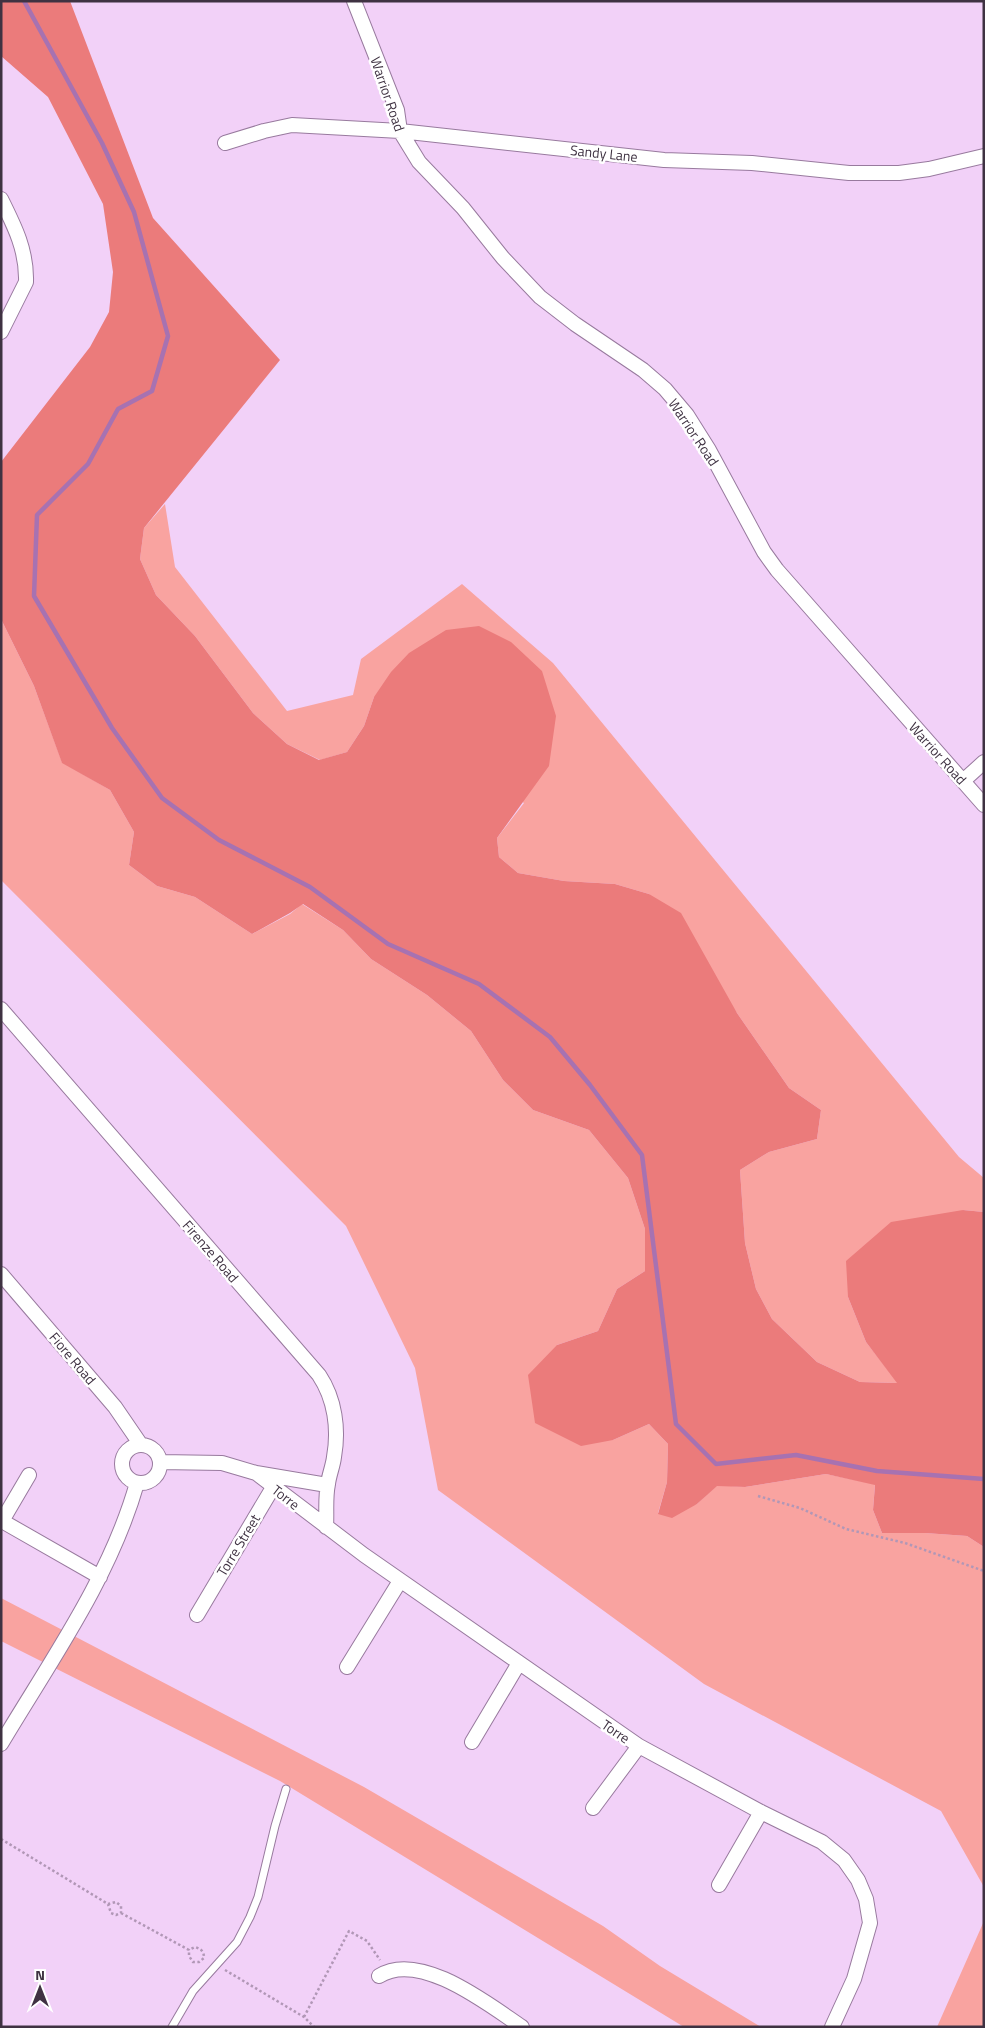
<svg xmlns="http://www.w3.org/2000/svg" width="985" height="2028" viewBox="0 0 985 2028" font-family="'Titillium Web',sans-serif">
	<style>
		.green { fill: #f9a3a0 }
		.forest { fill: #eb7b7b }
		.lines { fill: none; stroke-linecap: round; stroke-linejoin: round }
		.stream { stroke: #a772b1; stroke-width: 4.5 }
		.lane-casing { stroke: #987a9e; stroke-width: 9 }
		.street-casing { stroke: #987a9e; stroke-width: 16 }
		.path { stroke: #b197b6; stroke-width: 2.5; stroke-dasharray: 2.5 2.5; stroke-linecap: butt }
		.lane { stroke: #fff; stroke-width: 7 }
		.street { stroke: #fff; stroke-width: 14 }
		.labels { text-anchor: middle; dominant-baseline: central; stroke-width: 5; stroke-linejoin: round; paint-order: stroke }
		.street-label { font-size: 14px; fill: #3f3242; stroke: #fff }
	</style>
	<rect width="100%" height="100%" fill="#f2d1f8"/>
	<path class="green" d="M 165,504 L 175,567 L 287,711 L 353,695 L 361,659 L 462,584 L 553,663 L 959,1157 L 984,1178 L 984,1212 L 963,1210 L 848,1297 L 866,1342 L 898,1383 L 860,1382 L 817,1362 L 772,1319 L 756,1289 L 745,1243 L 740,1170 L 769,1152 L 817,1139 L 821,1110 L 789,1088 L 737,1013 L 649,894 L 615,884 L 564,881 L 518,873 L 499,857 L 497,838 L 524,803 L 374,697 L 364,726 L 347,752 L 320,760 L 287,744 L 253,713 L 195,636 L 156,595 L 140,559 L 144,528 Z
		M 1,619 L 34,686 L 62,762 L 110,790 L 134,832 L 129,865 L 157,886 L 195,897 L 252,934 L 290,914 L 302,904 L 343,930 L 371,959 L 427,995 L 471,1031 L 503,1080 L 533,1110 L 589,1130 L 628,1178 L 645,1229 L 645,1271 L 617,1289 L 598,1331 L 557,1345 L 613,1440 L 649,1424 L 668,1444 L 667,1482 L 658,1513 L 697,1504 L 717,1485 L 745,1487 L 826,1474 L 875,1484 L 873,1510 L 882,1533 L 925,1533 L 967,1536 L 984,1547 L 984,1887 L 941,1811 L 704,1684 L 438,1490 L 415,1368 L 346,1226 L 1,880 Z
		M 1,1598 L 364,1787 L 603,1926 L 660,1966 L 761,2027 L 684,2027 L 280,1781 L 1,1641 Z
		M 984,1921 L 984,2027 L 937,2027 Z"/>
	<path class="forest" d="M 1,1 L 70,1 L 153,218 L 280,360 L 144,528 L 140,559 L 156,595 L 195,636 L 253,713 L 287,744 L 319,760 L 347,752 L 364,726 L 374,697 L 391,672 L 409,653 L 446,630 L 479,626 L 511,642 L 542,671 L 556,716 L 549,766 L 497,838 L 499,857 L 518,873 L 564,881 L 615,884 L 649,894 L 681,913 L 737,1013 L 789,1088 L 821,1110 L 817,1139 L 769,1152 L 740,1170 L 745,1243 L 756,1289 L 772,1319 L 817,1362 L 860,1382 L 897,1383 L 866,1342 L 848,1297 L 846,1261 L 891,1222 L 963,1210 L 984,1212 L 984,1547 L 967,1536 L 925,1533 L 882,1533 L 873,1510 L 875,1485 L 826,1474 L 745,1487 L 717,1486 L 697,1504 L 672,1518 L 658,1514 L 667,1482 L 668,1444 L 649,1424 L 613,1440 L 581,1446 L 535,1423 L 528,1375 L 557,1345 L 598,1331 L 617,1289 L 645,1271 L 645,1229 L 628,1178 L 589,1130 L 533,1110 L 503,1080 L 471,1031 L 427,995 L 371,959 L 343,930 L 303,904 L 290,913 L 252,934 L 195,897 L 157,886 L 129,865 L 134,832 L 110,790 L 62,763 L 34,686 L 1,619 L 1,462 L 90,347 L 109,312 L 113,272 L 103,204 L 48,97 L 1,56 Z"/>
	<g class="lines">
		<path class="stream" d="M 24,1 L 102,143 L 134,212 L 168,336 L 152,391 L 118,409 L 88,464 L 37,515 L 34,596 L 112,728 L 162,798 L 219,840 L 310,887 L 388,944 L 479,984 L 550,1037 L 590,1085 L 642,1155 L 676,1424 L 716,1464 L 796,1455 L 877,1471 L 984,1479"/>
		<defs>
			<path id="lane" d="M 172,2027 L 193,1991 L 237,1942 L 250,1917 L 258,1897 L 275,1826 L 286,1789"/>
			<path id="street" d="M 354,1 L 397,110 L 400,131 L 419,162 L 463,208 L 503,258 L 540,297 L 575,324 L 643,370 L 665,389 L 687,415 L 709,450 L 764,552 L 777,570 L 984,805
				M 225,143 L 264,131 L 292,125 L 400,131 L 664,160 L 752,163 L 849,173 L 899,173 L 929,169 L 984,156
				M 1,199 C 15,227 27,251 26,282 L 1,332
				M 963,781 L 984,762
				M 1,1009 L 319,1375 C 335,1399 339,1429 334,1457 C 333,1466 329,1475 328,1484 C 325,1498 327,1513 326,1527
				M 1,1274 L 115,1407 L 141,1445
				M122 1464a19 19 0 1 1 38 0a19 19 0 1 1-38 0Z
				M 160,1462 L 222,1463 L 256,1473 L 327,1485
				M 256,1473 L 364,1555 L 639,1746 L 761,1812 L 822,1842 L 844,1860 L 858,1880 L 866,1899 L 870,1923 L 854,1979 L 832,2027
				M 29,1475 L 2,1521 L 100,1577
				M 197,1615 L 278,1479
				M 347,1667 L 400,1581
				M 472,1742 L 519,1663
				M 1,1744 C 51,1660 110,1578 137,1483
				M 593,1808 L 639,1746
				M 719,1885 L 761,1812
				M 379,1976 C 420,1950 489,2005 522,2027"/>
		</defs>
		<use href="#lane" class="lane-casing"/>
		<use href="#street" class="street-casing"/>
		<path class="path" d="M 758,1496 L 800,1508 L 846,1529 L 905,1543 L 984,1571
			M 1,1839 L 108,1904 L 116,1902 L 121,1906 L 121,1913 L 116,1915 L 111,1913 L 108,1904
			M 121,1913 L 189,1950 L 189,1956 L 193,1962 L 199,1962 L 204,1958 C 204,1951 201,1949 195,1947 L 189,1950
			M 225,1970 L 304,2017 L 314,2027
			M 304,2017 L 349,1931 L 367,1941 L 380,1960"/>
		<use href="#lane" class="lane"/>
		<use href="#street" class="street"/>
	</g>
	<g class="labels">
		<g class="street-label">
			<text transform="translate(388 94) rotate(71)">Warrior Road</text>
			<text transform="translate(604 153) rotate(6)">Sandy Lane</text>
			<text transform="translate(694 432) rotate(56)">Warrior Road</text>
			<text transform="translate(938 753) rotate(48)">Warrior Road</text>
			<text transform="translate(211 1251) rotate(49)">Firenze Road</text>
			<text transform="translate(73 1358) rotate(50)">Fiore Road</text>
			<text transform="translate(286 1497) rotate(38)">Torre</text>
			<text transform="translate(238 1545) rotate(-59)">Torre Street</text>
			<text transform="translate(616 1731) rotate(34)">Torre</text>
		</g>
	</g>
	<rect width="985" height="2028" fill="none" stroke="#3f3242" stroke-width="5"/>
	<g transform="translate(40 1988)" stroke="#ffffff" stroke-width="4" paint-order="stroke">
	<path d="M0-4L9 19L0 12L-9 19Z" fill="#3f3242"/>
	<text y="-8" font-size="14" font-weight="bold" text-anchor="middle" fill="#3f3242">N</text>
	</g>
</svg>
